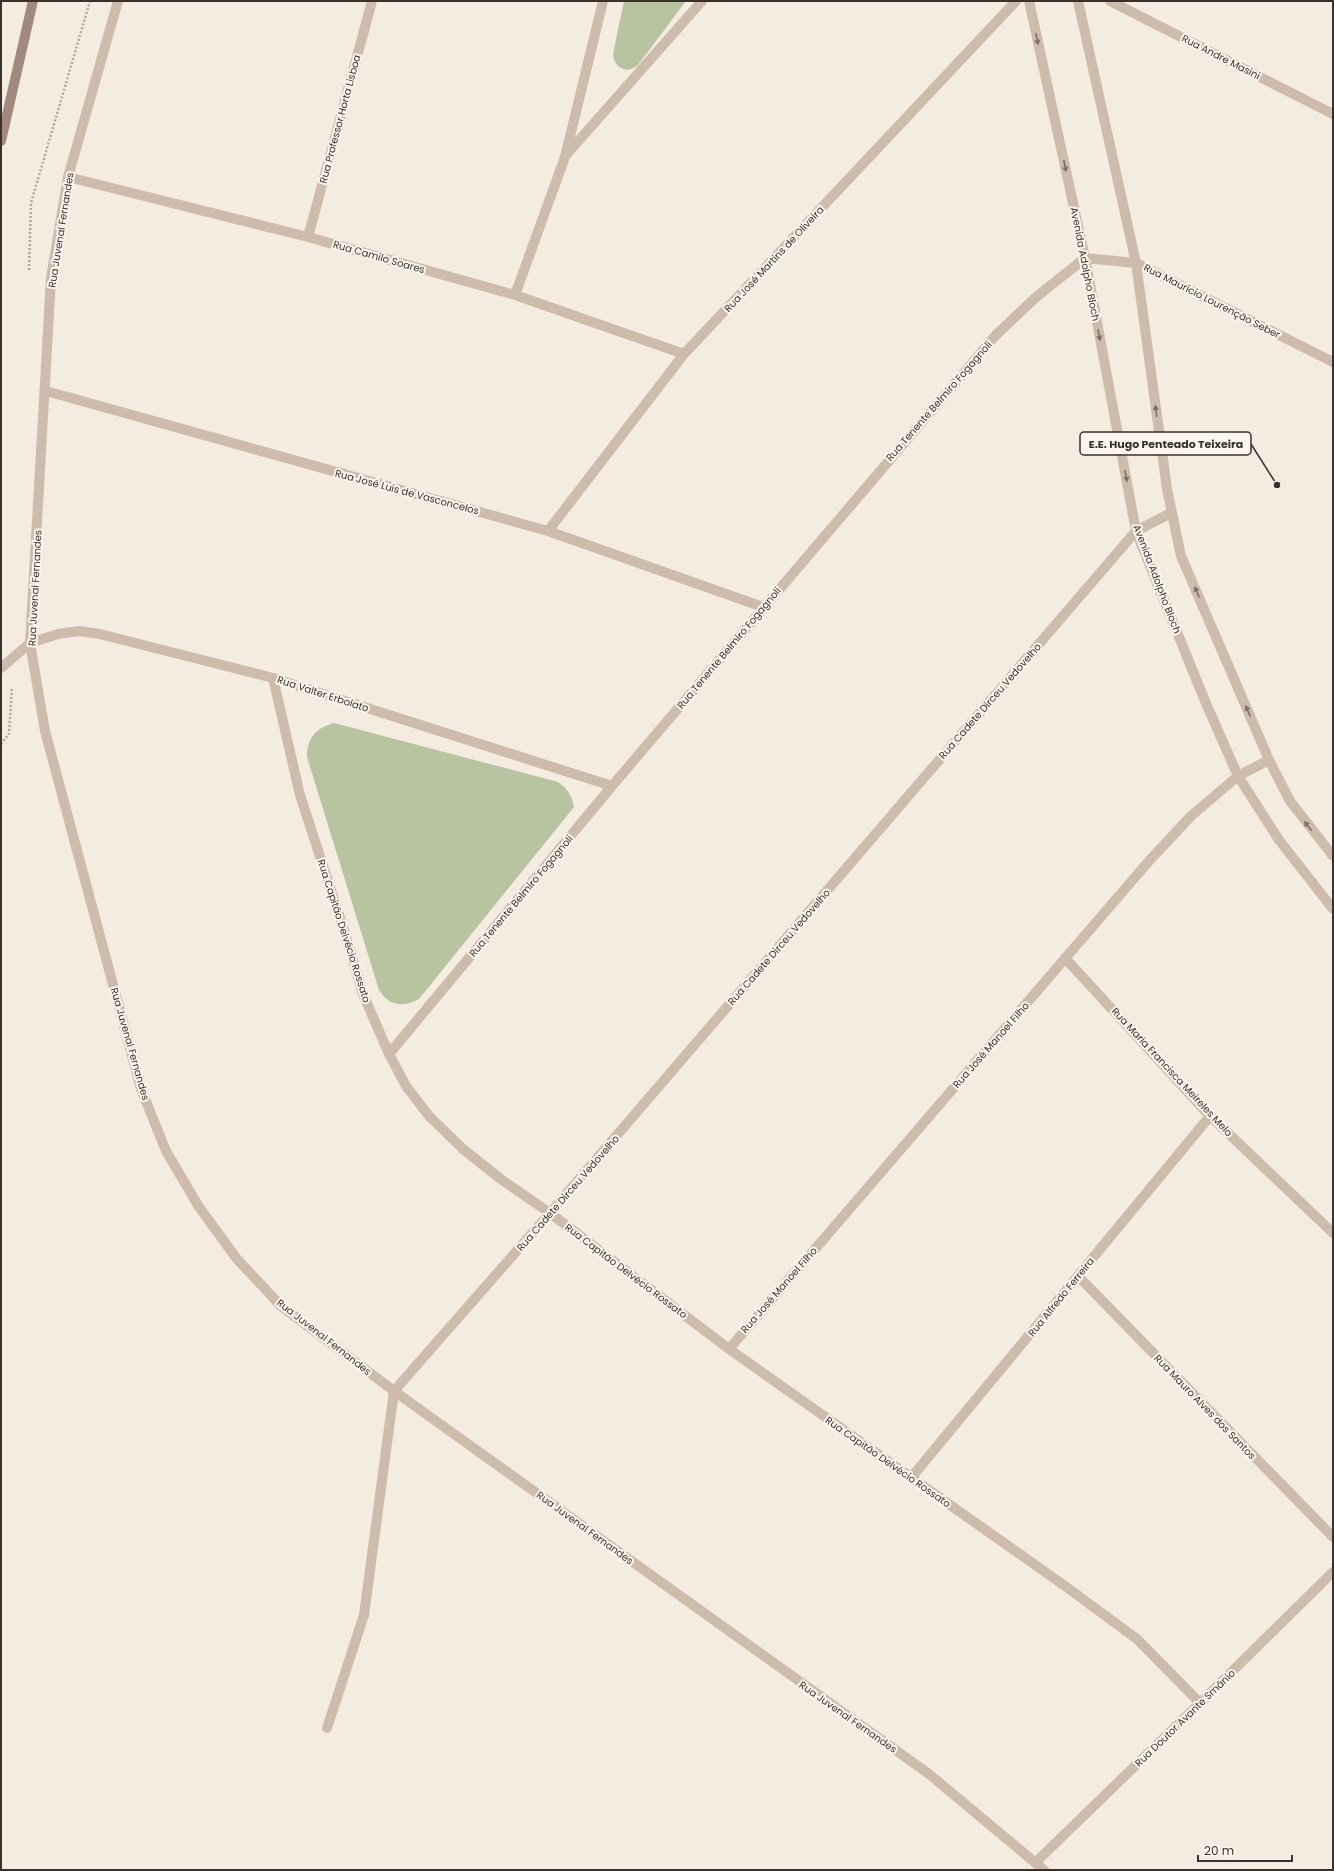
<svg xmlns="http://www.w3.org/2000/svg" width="1334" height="1871" viewBox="0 0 1334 1871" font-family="Poppins,sans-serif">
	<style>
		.green { fill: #b8c4a0 }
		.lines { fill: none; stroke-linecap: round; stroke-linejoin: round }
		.path { stroke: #b9a596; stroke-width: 2.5; stroke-dasharray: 2 2; stroke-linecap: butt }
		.service { stroke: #cdbbac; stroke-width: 10 }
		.minor { stroke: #cdbbac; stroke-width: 10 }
		.tertiary { stroke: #cdbbac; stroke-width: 10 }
		.secondary { stroke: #a18a7d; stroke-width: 10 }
		.oneway { fill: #7d6f65 }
		.labels { text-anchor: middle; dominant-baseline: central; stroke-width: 4; stroke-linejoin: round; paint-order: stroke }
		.street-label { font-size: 10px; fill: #3b302b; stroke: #fbf5ee }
		.leader { fill: none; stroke: #3b302b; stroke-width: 1.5 }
		.callout-dot { fill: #3b302b; stroke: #fbf5ee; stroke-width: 1.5 }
		.callout { fill: #fbf5ee; stroke: #3b302b; stroke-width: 1.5 }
		.callout-label { font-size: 11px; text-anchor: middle; font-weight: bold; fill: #3b302b }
	</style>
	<rect width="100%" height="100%" fill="#f4ebe1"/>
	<path class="green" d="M 624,1 L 686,1 L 638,65 C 627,75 614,68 613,54 Z
		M 334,723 L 558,782 C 568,789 572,796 574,807 L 419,999 C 403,1008 389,1006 379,990 L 307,757 C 307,739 315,728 334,723 Z"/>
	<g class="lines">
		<path class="path" d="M 29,270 L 31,203 L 90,1
			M 1,744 L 9,734 L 12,687"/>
		<path class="service" d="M 327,1728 L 364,1615 L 394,1391"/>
		<path class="minor" d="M 1110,1 L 1333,114
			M 566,155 L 702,1
			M 68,177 L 308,237 L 515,295 L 684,354
			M 308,237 L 372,1
			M 515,295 L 565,157 L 603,1
			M 46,391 L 548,531 L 763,607
			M 548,531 L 684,354 L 1016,1
			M 1,668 L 30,643 L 58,634 L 79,631 L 100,634 L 273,678 L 612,786
			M 273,678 L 300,795 L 343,927 L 363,994 L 389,1054 L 406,1086 L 429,1116 L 463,1149 L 502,1180 L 550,1213 L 729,1349 L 1065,1586 L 1137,1639 L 1200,1703
			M 1065,958 L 1210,1116 L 1333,1233
			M 389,1054 L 612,786 L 996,335 L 1035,298 L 1085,258 L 1136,263 L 1333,362
			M 1078,1276 L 1333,1537
			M 729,1349 L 1149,861 L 1191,816 L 1238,776 L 1269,760
			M 394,1391 L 550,1213 L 1136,531 L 1171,513
			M 911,1478 L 1210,1116
			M 1036,1862 L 1200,1703 L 1333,1572"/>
		<path class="tertiary" d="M 118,1 L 68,177 L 51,278 L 30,643 L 45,731 L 141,1089 L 166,1151 L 199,1207 L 237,1259 L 281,1306 L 394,1391 L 929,1774 L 1044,1870
			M 1029,1 L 1085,258 L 1136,531 L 1205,701 L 1238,776 L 1279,840 L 1333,909
			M 1078,1 L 1136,263 L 1167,489 L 1181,556 L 1269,760 L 1290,801 L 1333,856"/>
		<path class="secondary" d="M 1,141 L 33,1"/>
	</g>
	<defs><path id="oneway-solid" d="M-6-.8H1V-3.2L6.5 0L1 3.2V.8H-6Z"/></defs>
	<g class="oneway">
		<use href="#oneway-solid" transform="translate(1037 39) rotate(78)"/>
		<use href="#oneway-solid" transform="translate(1065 166) rotate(78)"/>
		<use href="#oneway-solid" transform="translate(1099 335) rotate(79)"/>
		<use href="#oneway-solid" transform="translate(1156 411) rotate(-98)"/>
		<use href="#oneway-solid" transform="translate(1126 476) rotate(79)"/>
		<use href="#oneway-solid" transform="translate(1197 592) rotate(-113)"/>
		<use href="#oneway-solid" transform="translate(1248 711) rotate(-114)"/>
		<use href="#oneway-solid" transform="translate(1308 826) rotate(-127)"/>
	</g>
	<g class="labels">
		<g class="street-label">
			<text transform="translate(1221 57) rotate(27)">Rua Andre Masini</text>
			<text transform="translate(340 119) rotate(-75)">Rua Professor Horta Lisboa</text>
			<text transform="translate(61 230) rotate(-81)">Rua Juvenal Fernandes</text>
			<text transform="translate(379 257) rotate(16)">Rua Camilo Soares</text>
			<text transform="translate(774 259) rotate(-47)">Rua José Martins de Oliveira</text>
			<text transform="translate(1085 264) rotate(79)">Avenida Adolpho Bloch</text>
			<text transform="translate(1212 301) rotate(27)">Rua Maurício Lourenção Seber</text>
			<text transform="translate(939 401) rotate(-49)">Rua Tenente Belmiro Fogagnoli</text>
			<text transform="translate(407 492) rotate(15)">Rua José Luís de Vasconcelos</text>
			<text transform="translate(1157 579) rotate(69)">Avenida Adolpho Bloch</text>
			<text transform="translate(35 588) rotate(-87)">Rua Juvenal Fernandes</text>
			<text transform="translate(729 648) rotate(-50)">Rua Tenente Belmiro Fogagnoli</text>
			<text transform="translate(323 694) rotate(18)">Rua Valter Erbolato</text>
			<text transform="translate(990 701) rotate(-49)">Rua Cadete Dirceu Vedovelho</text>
			<text transform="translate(521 896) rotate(-50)">Rua Tenente Belmiro Fogagnoli</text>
			<text transform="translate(344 931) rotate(72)">Rua Capitão Delvécio Rossato</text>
			<text transform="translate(779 947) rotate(-49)">Rua Cadete Dirceu Vedovelho</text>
			<text transform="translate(130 1044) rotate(74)">Rua Juvenal Fernandes</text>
			<text transform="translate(991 1045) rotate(-49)">Rua José Manoel Filho</text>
			<text transform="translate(1172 1072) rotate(47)">Rua Maria Francisca Meireles Melo</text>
			<text transform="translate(568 1193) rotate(-49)">Rua Cadete Dirceu Vedovelho</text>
			<text transform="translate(626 1271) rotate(37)">Rua Capitão Delvécio Rossato</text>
			<text transform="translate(779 1290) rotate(-49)">Rua José Manoel Filho</text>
			<text transform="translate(1061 1297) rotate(-51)">Rua Alfredo Ferreira</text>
			<text transform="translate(324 1337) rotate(38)">Rua Juvenal Fernandes</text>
			<text transform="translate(1205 1407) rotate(46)">Rua Mauro Alves dos Santos</text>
			<text transform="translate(888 1462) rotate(35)">Rua Capitão Delvécio Rossato</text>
			<text transform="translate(585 1528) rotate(36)">Rua Juvenal Fernandes</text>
			<text transform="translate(848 1717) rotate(35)">Rua Juvenal Fernandes</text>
			<text transform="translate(1185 1718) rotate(-44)">Rua Doutor Avante Smânio</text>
		</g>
	</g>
	<path class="leader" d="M1277 485L1251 444"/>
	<circle class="callout-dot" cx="1277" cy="485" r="4"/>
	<rect class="callout" x="1080" y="432" width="171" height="23" rx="4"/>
	<g class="callout-label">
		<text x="1166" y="448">E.E. Hugo Penteado Teixeira</text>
	</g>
	<rect width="1334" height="1871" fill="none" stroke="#3b302b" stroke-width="4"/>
	<path d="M1198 1855v6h94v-6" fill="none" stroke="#3b302b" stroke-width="2"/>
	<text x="1204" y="1855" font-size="12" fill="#3b302b" stroke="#fbf5ee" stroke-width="3" paint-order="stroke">20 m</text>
</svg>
